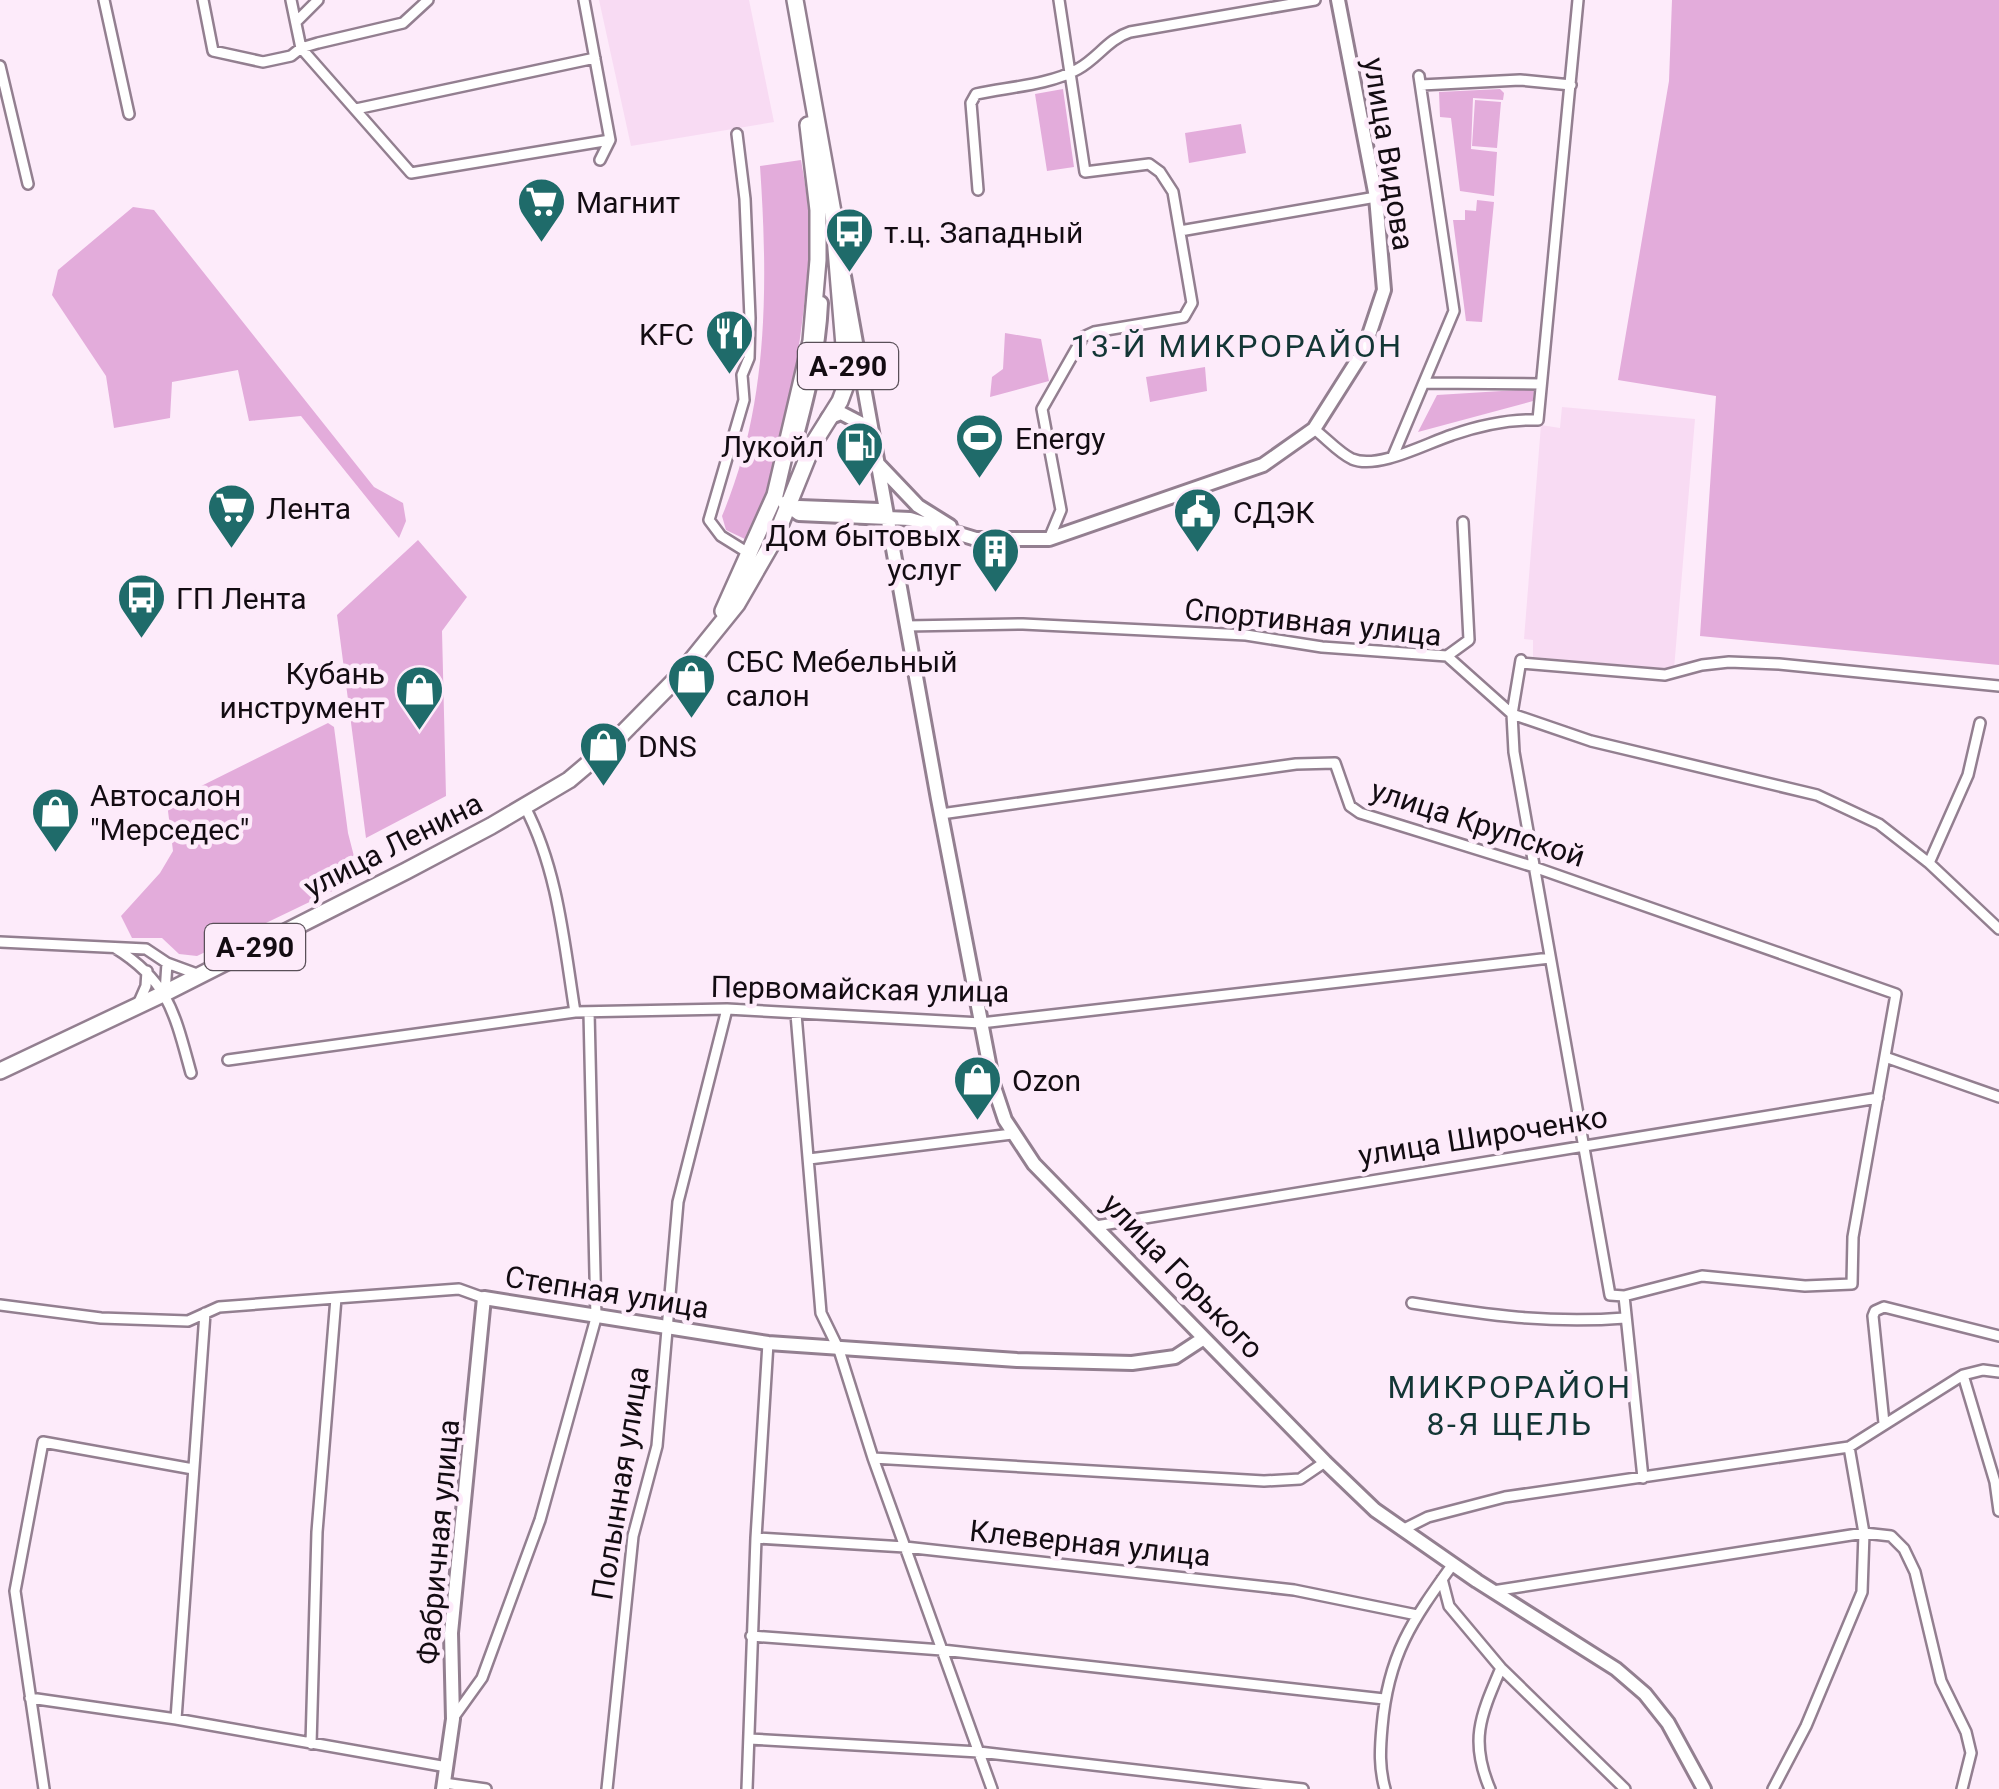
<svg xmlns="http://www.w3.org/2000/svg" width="1999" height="1789" viewBox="0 0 1999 1789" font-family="Roboto,sans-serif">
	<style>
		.built { fill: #f8dbf3 }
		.green { fill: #e3acdb }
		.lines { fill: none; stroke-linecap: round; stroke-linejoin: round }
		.street-casing { stroke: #937f90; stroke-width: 14 }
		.secondary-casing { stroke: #937f90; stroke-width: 18 }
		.highway-casing { stroke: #937f90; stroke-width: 20 }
		.street { stroke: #fff; stroke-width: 9 }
		.secondary { stroke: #fff; stroke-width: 12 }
		.highway { stroke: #fff; stroke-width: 15 }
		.labels { text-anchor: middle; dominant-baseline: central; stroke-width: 9; stroke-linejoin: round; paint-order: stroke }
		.shield { fill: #fdebfa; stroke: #594f58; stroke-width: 2.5 }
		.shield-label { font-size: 28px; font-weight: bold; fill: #130c12 }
		.street-label { font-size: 30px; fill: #130c12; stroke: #fdebfa }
		.poi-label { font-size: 30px; fill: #130c12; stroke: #fdebfa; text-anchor: start }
		.neighbourhood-label { font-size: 32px; letter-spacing: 2.5px; fill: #133635; stroke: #fdebfa }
	</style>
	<rect width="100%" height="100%" fill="#fdebfa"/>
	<path class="built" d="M 599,0 L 749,0 L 774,122 L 631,146 Z
		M 1562,407 L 1695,419 L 1674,669 L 1533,657 L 1533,640 L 1524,639 L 1541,425 L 1560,428 Z"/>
	<path class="green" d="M 1672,0 L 1999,0 L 1999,665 L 1700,636 L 1716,396 L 1618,380 L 1669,81 Z
		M 1063,89 L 1074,167 L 1047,171 L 1035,94 Z
		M 1500,89 L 1504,93 L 1503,100 L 1473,98 L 1471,149 L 1497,152 L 1494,196 L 1460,191 L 1451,118 L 1440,117 L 1439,92 Z
		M 1475,100 L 1501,102 L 1497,148 L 1472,146 Z
		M 1241,124 L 1246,153 L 1189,163 L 1185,133 Z
		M 801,160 C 805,183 809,206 809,229 C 811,287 782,500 747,540 L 726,530 L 722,516 C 769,405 768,284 760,166 Z
		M 1477,200 L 1494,202 L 1482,322 L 1466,321 L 1453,220 L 1465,220 L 1465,210 L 1476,211 Z
		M 133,207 L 154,210 L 374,487 L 403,503 L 406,521 L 399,538 L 301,416 L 249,421 L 238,370 L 172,382 L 170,418 L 114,428 L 106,376 L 52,295 L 58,270 Z
		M 1005,333 L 1041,339 L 1049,381 L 990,397 L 992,377 L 1003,369 Z
		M 1205,367 L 1207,391 L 1150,402 L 1146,377 Z
		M 1534,389 L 1533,401 L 1418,432 L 1437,395 Z
		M 418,540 L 467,597 L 442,631 L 446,796 L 366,838 L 337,615 Z
		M 328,723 L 334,727 L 348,833 L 357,868 L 349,883 L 197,956 L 179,954 L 162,938 L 132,938 L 121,916 L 160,873 L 173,851 L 167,803 Z"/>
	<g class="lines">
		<defs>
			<path id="street" d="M 104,0 L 129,114
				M 203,0 L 213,51 L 263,62 L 291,56 L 301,48 L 318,43 L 403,23 L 428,0
				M 291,0 L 301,48 L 411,173 L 610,140
				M 584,0 L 610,140 L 600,160
				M 296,22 L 318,0
				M 0,66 L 28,184
				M 1421,85 L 1520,80 L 1571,85
				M 356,109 L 595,58
				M 737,134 L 745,199 L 750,318 L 749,358 L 742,375 L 744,400 L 709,520 L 721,536 L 750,554
				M 978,190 L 971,103 L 976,94 C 1008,87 1050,85 1078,69 C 1098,58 1108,39 1130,32 L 1315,0
				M 1180,231 L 1376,197
				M 1424,383 L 1541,384
				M 1314,429 C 1326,438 1339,453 1352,459 C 1378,470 1427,443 1452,435 C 1478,426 1510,419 1538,420 L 1578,0
				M 1393,456 L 1454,311 L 1419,76
				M 1049,539 L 1061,510 L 1042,409 L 1083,337 L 1094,332 L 1184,317 L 1192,303 L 1173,192 L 1160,172 L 1149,164 L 1085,172 L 1059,0
				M 906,626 L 1023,624 L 1246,635 L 1322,647 L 1447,656 L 1512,714 L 1591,741 L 1817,795 L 1879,824 L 1929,863 L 1999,929
				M 1447,656 L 1469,640 L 1463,522
				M 1521,663 L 1665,675 L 1702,665 L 1729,662 L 1779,664 L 1999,686
				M 525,807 C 558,870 564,943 575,1012
				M 941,814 L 1296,764 L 1335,763 L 1350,806 L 1360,813 L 1531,866 L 1896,994 L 1853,1237 L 1852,1284 L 1805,1286 L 1702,1276 L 1624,1296 L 1610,1295 L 1514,752 L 1512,714 L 1521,660
				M 1929,863 L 1968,775 L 1980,723
				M 0,942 L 146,949 L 167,963 L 165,993
				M 115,948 C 169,981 175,1015 191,1073
				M 167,963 L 197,974
				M 139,1002 L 146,986 L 147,971
				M 796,1014 L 821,1313 L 839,1350 L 873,1458 L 992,1789
				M 1885,1057 L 1999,1097
				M 228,1060 L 575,1012 L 727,1009 L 981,1023 L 1550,958
				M 809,1159 L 1012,1134
				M 1096,1226 L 1878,1098
				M 1624,1296 L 1643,1478
				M 1412,1303 C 1487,1315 1549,1324 1625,1318
				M 0,1305 L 101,1318 L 188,1321 L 219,1307 L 336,1298 L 459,1289 L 484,1298
				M 1963,1375 L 1995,1482 L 1999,1511
				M 1884,1423 L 1873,1316 L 1875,1311 L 1884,1307 L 1999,1336
				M 873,1458 L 1264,1481 L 1300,1479 L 1325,1462
				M 1402,1530 L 1428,1517 L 1505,1497 L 1849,1447 L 1963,1375 L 1983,1370 L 1999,1372
				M 756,1538 L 905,1547 L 1294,1590 L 1417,1615
				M 1442,1579 L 1449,1606 L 1501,1668 L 1625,1789
				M 1493,1591 L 1864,1533 L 1891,1536 L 1904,1549 L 1915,1572 L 1941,1681 L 1966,1732 L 1971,1753 L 1962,1789
				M 751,1636 L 942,1650 L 1384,1699
				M 30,1698 L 176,1719 L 447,1767
				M 454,1717 L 482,1678 L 540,1520 L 596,1318 L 589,1012
				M 176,1719 L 205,1313
				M 749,1739 L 979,1752 L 1303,1789
				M 311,1744 L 317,1532 L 336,1298
				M 444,1783 L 486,1789
				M 44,1789 L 15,1591 L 43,1442 L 193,1469
				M 607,1789 L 633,1536 L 657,1446 L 678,1202 L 727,1009
				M 747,1789 L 756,1538 L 768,1343
				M 1385,1789 C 1379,1768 1380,1749 1382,1727 C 1388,1655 1412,1621 1453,1564
				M 1490,1789 C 1469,1740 1481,1715 1501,1668
				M 1773,1789 L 1806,1726 L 1862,1592 L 1864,1533 L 1849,1447"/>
			<path id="secondary" d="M 844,276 L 938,799 L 993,1084 L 1005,1120 L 1034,1164 L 1325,1462 L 1375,1510 L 1477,1581 L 1616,1669 L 1645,1694 L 1668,1723 L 1704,1789
				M 828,418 L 841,413 L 870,428
				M 793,450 C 806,402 819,353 821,303
				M 879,465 L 918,506 L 950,526
				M 784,503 L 799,514 L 910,519 L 976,539 L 1049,539 L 1263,465 L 1314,429 L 1364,350 L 1384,290 L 1376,197 L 1338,0
				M 799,507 L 879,510
				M 443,1789 L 453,1719 L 451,1633 L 484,1298 L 768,1343 L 1017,1360 L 1132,1363 L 1175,1357 L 1204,1338"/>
			<path id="highway" d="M 723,611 L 775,495 L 811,341 L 818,260 L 818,210 L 808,125
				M 0,1071 L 165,993 L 406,871 L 491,826 L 569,780 L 614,742 L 678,677 L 737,604 L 775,538 L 813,444 L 840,401 L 847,382 L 833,212 L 795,0"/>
		</defs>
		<use href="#street" class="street-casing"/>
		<use href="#secondary" class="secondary-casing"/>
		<use href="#highway" class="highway-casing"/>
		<use href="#street" class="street"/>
		<use href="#secondary" class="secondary"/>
		<use href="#highway" class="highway"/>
	</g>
	<defs>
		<symbol id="supermarket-pin" viewBox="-11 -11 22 30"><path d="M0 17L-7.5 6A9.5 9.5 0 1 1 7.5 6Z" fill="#1f6b6a" stroke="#fdebfa"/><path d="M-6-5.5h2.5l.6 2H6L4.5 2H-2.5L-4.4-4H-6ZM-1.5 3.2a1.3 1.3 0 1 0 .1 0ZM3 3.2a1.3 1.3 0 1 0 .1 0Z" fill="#fff"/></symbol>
		<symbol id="bus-pin" viewBox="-11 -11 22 30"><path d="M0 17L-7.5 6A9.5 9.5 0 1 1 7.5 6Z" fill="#1f6b6a" stroke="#fdebfa"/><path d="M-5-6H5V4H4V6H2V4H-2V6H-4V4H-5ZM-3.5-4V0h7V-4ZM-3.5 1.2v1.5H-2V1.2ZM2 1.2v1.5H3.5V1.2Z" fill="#fff"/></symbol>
		<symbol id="restaurant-pin" viewBox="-11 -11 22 30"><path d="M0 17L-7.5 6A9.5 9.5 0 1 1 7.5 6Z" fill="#1f6b6a" stroke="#fdebfa"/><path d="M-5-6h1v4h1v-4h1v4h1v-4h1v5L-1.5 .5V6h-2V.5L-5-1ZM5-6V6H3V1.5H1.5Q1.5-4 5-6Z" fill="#fff"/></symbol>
		<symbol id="stadium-pin" viewBox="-11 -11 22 30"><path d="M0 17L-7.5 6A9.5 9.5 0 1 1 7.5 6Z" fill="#1f6b6a" stroke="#fdebfa"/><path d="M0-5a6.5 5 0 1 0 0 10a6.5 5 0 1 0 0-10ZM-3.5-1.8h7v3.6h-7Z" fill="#fff"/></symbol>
		<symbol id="fuel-pin" viewBox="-11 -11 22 30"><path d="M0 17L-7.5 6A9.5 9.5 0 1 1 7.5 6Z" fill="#1f6b6a" stroke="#fdebfa"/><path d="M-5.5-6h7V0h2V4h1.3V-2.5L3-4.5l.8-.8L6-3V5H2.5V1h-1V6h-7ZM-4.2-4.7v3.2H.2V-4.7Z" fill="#fff"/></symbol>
		<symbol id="civic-pin" viewBox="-11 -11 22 30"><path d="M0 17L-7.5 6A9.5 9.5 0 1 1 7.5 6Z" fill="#1f6b6a" stroke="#fdebfa"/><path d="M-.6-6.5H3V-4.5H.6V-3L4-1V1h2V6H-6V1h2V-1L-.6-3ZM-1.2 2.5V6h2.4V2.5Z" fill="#fff"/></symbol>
		<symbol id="building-pin" viewBox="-11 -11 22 30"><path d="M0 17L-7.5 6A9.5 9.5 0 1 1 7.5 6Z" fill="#1f6b6a" stroke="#fdebfa"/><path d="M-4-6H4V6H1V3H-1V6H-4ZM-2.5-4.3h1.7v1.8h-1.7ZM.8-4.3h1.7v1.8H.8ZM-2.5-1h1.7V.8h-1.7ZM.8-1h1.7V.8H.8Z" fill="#fff"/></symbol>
		<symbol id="shop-pin" viewBox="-11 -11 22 30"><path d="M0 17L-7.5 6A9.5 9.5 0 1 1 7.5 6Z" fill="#1f6b6a" stroke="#fdebfa"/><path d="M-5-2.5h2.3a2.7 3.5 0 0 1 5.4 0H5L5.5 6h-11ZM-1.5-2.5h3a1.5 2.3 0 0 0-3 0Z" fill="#fff"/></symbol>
	</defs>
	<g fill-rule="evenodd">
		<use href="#supermarket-pin" x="514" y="174" width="55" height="75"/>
		<use href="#bus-pin" x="822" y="204" width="55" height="75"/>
		<use href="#restaurant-pin" x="702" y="306" width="55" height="75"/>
		<use href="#stadium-pin" x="952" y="410" width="55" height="75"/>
		<use href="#fuel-pin" x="832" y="418" width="55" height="75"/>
		<use href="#supermarket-pin" x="204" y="480" width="55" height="75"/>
		<use href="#civic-pin" x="1170" y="484" width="55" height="75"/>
		<use href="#building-pin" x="968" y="524" width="55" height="75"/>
		<use href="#bus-pin" x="114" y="570" width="55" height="75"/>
		<use href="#shop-pin" x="664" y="650" width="55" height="75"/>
		<use href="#shop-pin" x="392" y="662" width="55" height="75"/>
		<use href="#shop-pin" x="576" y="718" width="55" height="75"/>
		<use href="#shop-pin" x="28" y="784" width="55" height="75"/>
		<use href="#shop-pin" x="950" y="1052" width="55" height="75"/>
	</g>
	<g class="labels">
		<g class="shield">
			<rect x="798" y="343" width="100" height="46" rx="8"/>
			<rect x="205" y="924" width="100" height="46" rx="8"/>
		</g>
		<g class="shield-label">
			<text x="848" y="366">А-290</text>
			<text x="255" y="947">А-290</text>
		</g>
		<g class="street-label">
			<text transform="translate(1389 154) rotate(81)">улица Видова</text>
			<text transform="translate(1313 622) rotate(6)">Спортивная улица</text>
			<text transform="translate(1478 823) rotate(18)">улица Крупской</text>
			<text transform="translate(393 845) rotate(-27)">улица Ленина</text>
			<text transform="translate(860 989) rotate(1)">Первомайская улица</text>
			<text transform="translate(1483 1136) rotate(-9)">улица Широченко</text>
			<text transform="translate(1183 1276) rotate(46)">улица Горького</text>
			<text transform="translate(607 1292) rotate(9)">Степная улица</text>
			<text transform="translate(620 1483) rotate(-81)">Полынная улица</text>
			<text transform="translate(438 1542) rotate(-85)">Фабричная улица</text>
			<text transform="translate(1090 1543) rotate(6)">Клеверная улица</text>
		</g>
		<g class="poi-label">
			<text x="576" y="202">Магнит</text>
			<text x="884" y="232">т.ц. Западный</text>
			<text x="694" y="334" text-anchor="end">KFC</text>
			<text x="1015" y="438">Energy</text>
			<text x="824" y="446" text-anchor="end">Лукойл</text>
			<text x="266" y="508">Лента</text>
			<text x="1233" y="512">СДЭК</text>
			<text x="961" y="535" text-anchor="end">Дом бытовых<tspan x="961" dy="34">услуг</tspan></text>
			<text x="176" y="598">ГП Лента</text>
			<text x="726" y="661">СБС Мебельный<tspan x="726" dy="34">салон</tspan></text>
			<text x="385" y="673" text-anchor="end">Кубань<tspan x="385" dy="34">инструмент</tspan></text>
			<text x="638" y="746">DNS</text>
			<text x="90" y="795">Автосалон<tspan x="90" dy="34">"Мерседес"</tspan></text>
			<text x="1012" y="1080">Ozon</text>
		</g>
		<g class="neighbourhood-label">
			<text x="1237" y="346">13-Й МИКРОРАЙОН</text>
			<text x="1510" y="1387">МИКРОРАЙОН<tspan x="1510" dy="37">8-Я ЩЕЛЬ</tspan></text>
		</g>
	</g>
</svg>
